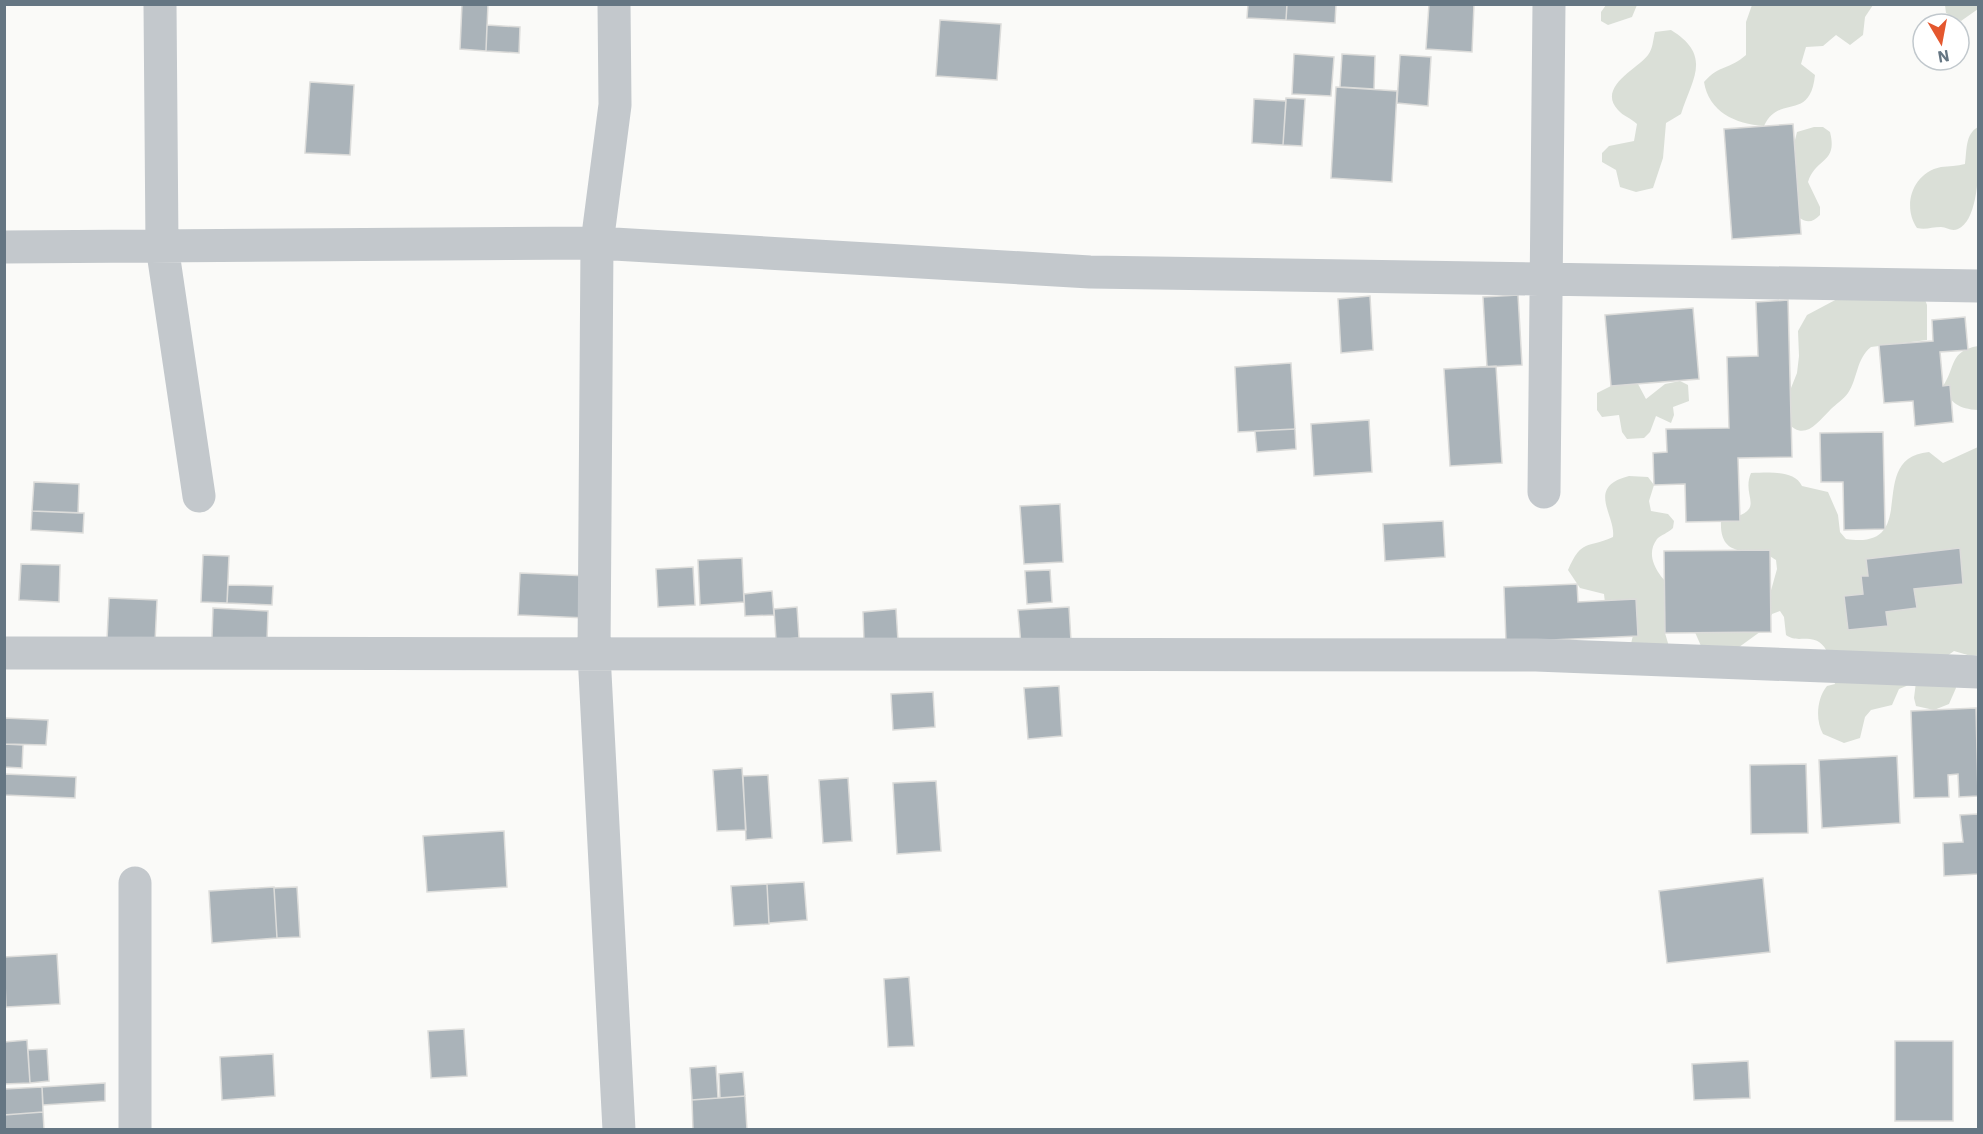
<svg xmlns="http://www.w3.org/2000/svg" width="1983" height="1134" viewBox="0 0 1983 1134" font-family="'IBM Plex Sans',sans-serif">
	<style>
		.green { fill: #dadfd7 }
		.building { fill: #aab3b9; stroke: #dcdcda; stroke-width: 1.5 }
		.lines { fill: none; stroke-linecap: round; stroke-linejoin: round }
		.street { stroke: #c3c8cc; stroke-width: 33 }
	</style>
	<rect width="100%" height="100%" fill="#fafaf8"/>
	<path class="green" d="M 1606,5 L 1606,4 L 1637,5 L 1632,17 L 1608,25 L 1601,21 L 1601,12 Z
		M 1752,5 L 1873,5 L 1865,17 L 1863,35 L 1850,45 L 1836,35 L 1823,46 L 1806,47 L 1801,64 L 1815,75 C 1810,123 1779,93 1764,126 C 1735,124 1709,112 1704,82 C 1720,64 1729,70 1746,55 L 1746,22 Z
		M 1945,5 L 1978,5 L 1978,9 L 1961,21 L 1946,13 Z
		M 1671,30 C 1713,56 1692,79 1681,114 L 1666,123 L 1663,158 L 1653,188 L 1636,192 L 1620,187 L 1616,170 L 1602,162 L 1602,153 L 1609,146 L 1634,141 L 1637,124 C 1631,118 1623,116 1618,110 C 1596,87 1640,67 1648,55 C 1653,49 1653,39 1655,32 Z
		M 1814,127 L 1823,127 L 1830,132 C 1838,164 1816,157 1808,182 L 1820,207 L 1820,215 C 1812,223 1807,223 1798,217 L 1794,194 L 1795,140 L 1797,132 Z
		M 1978,127 C 1979,150 1982,219 1958,229 C 1951,232 1947,227 1941,227 C 1932,227 1926,230 1917,228 C 1902,206 1912,173 1941,167 C 1949,166 1957,166 1965,164 C 1967,151 1965,134 1978,127 Z
		M 1924,297 L 1927,305 L 1927,340 L 1871,347 C 1856,359 1858,378 1848,393 C 1843,400 1836,404 1831,409 C 1816,424 1804,442 1787,422 L 1787,398 L 1797,373 L 1799,356 L 1798,331 L 1807,315 L 1839,298 Z
		M 1978,346 L 1978,410 C 1959,409 1950,403 1943,386 C 1956,367 1949,351 1978,346 Z
		M 1680,381 L 1688,385 L 1689,401 L 1673,407 L 1674,415 L 1671,423 L 1656,416 L 1650,432 L 1644,438 L 1627,439 L 1622,432 L 1619,415 L 1602,417 L 1597,410 L 1597,393 L 1613,385 L 1638,384 L 1646,399 L 1665,384 Z
		M 1978,447 L 1978,655 L 1971,656 L 1954,651 L 1947,656 L 1956,688 L 1949,704 L 1934,710 L 1916,706 L 1914,698 L 1916,682 L 1899,689 L 1892,705 L 1871,710 L 1865,717 L 1860,738 L 1844,743 L 1823,734 C 1815,720 1817,698 1827,686 L 1835,684 C 1831,668 1831,641 1810,639 C 1800,638 1795,641 1786,635 L 1784,617 L 1780,611 L 1772,614 L 1764,629 L 1735,650 L 1701,646 L 1694,630 L 1770,594 L 1777,569 L 1776,560 C 1757,544 1719,564 1721,521 C 1771,510 1740,499 1751,473 C 1767,473 1794,469 1802,486 L 1828,492 L 1838,515 L 1840,532 L 1846,539 C 1924,551 1863,458 1929,452 L 1943,463 Z
		M 1629,476 L 1648,477 L 1654,485 L 1649,501 L 1651,511 L 1668,514 L 1674,521 L 1673,528 C 1668,533 1661,535 1657,539 C 1643,558 1661,578 1674,590 L 1665,633 L 1670,650 L 1630,648 L 1634,631 L 1605,603 L 1604,594 L 1580,588 L 1568,570 C 1582,538 1587,549 1613,537 C 1616,515 1585,487 1629,476 Z"/>
	<path class="building" d="M 462,4 L 488,4 L 486,51 L 460,49 Z
		M 1248,4 L 1287,4 L 1286,20 L 1247,18 Z
		M 1287,4 L 1336,4 L 1335,23 L 1286,20 Z
		M 1429,4 L 1474,4 L 1472,52 L 1426,49 Z
		M 940,20 L 1001,24 L 997,80 L 936,76 Z
		M 487,25 L 520,27 L 519,53 L 486,51 Z
		M 1294,54 L 1334,57 L 1331,96 L 1292,94 Z
		M 1342,54 L 1375,56 L 1374,89 L 1340,87 Z
		M 1400,55 L 1431,57 L 1428,106 L 1397,103 Z
		M 310,82 L 354,85 L 350,155 L 305,153 Z
		M 1336,87 L 1397,91 L 1392,182 L 1331,178 Z
		M 1286,98 L 1305,99 L 1302,146 L 1283,145 Z
		M 1254,99 L 1286,101 L 1283,145 L 1252,143 Z
		M 1793,124 L 1801,234 L 1732,239 L 1724,129 Z
		M 1518,295 L 1522,365 L 1487,367 L 1483,297 Z
		M 1370,296 L 1373,350 L 1341,353 L 1338,299 Z
		M 1788,300 L 1792,457 L 1738,458 L 1740,521 L 1686,522 L 1685,484 L 1654,485 L 1653,453 L 1667,452 L 1666,429 L 1729,428 L 1727,357 L 1758,356 L 1756,302 Z
		M 1693,308 L 1699,379 L 1611,386 L 1605,315 Z
		M 1965,317 L 1968,350 L 1940,352 L 1943,386 L 1950,385 L 1953,422 L 1915,426 L 1913,401 L 1884,403 L 1879,345 L 1933,341 L 1932,320 Z
		M 1291,363 L 1295,429 L 1238,432 L 1235,367 Z
		M 1496,366 L 1502,463 L 1450,466 L 1444,369 Z
		M 1369,420 L 1372,472 L 1314,476 L 1311,424 Z
		M 1295,429 L 1296,449 L 1257,452 L 1255,431 Z
		M 1883,432 L 1885,529 L 1844,530 L 1843,482 L 1821,482 L 1820,433 Z
		M 34,482 L 79,484 L 78,513 L 32,511 Z
		M 1060,504 L 1063,562 L 1024,564 L 1020,506 Z
		M 32,511 L 84,513 L 83,533 L 31,530 Z
		M 1443,521 L 1445,557 L 1385,561 L 1383,524 Z
		M 1960,548 L 1963,584 L 1914,589 L 1917,608 L 1886,612 L 1888,626 L 1848,630 L 1844,596 L 1863,594 L 1861,576 L 1868,576 L 1866,559 Z
		M 1770,550 L 1771,632 L 1665,633 L 1664,551 Z
		M 203,555 L 229,556 L 227,603 L 201,602 Z
		M 742,558 L 744,602 L 700,605 L 698,560 Z
		M 21,564 L 60,565 L 59,602 L 19,600 Z
		M 693,567 L 695,605 L 658,607 L 656,569 Z
		M 1050,570 L 1052,602 L 1027,604 L 1025,571 Z
		M 520,573 L 589,576 L 587,618 L 518,615 Z
		M 1577,584 L 1578,602 L 1636,599 L 1638,636 L 1506,642 L 1504,587 Z
		M 228,585 L 273,586 L 272,605 L 227,603 Z
		M 772,591 L 774,615 L 745,616 L 744,594 Z
		M 109,598 L 157,600 L 155,642 L 107,640 Z
		M 797,607 L 799,638 L 776,640 L 774,609 Z
		M 1069,607 L 1071,641 L 1021,645 L 1018,610 Z
		M 213,608 L 268,611 L 267,641 L 212,638 Z
		M 896,609 L 898,641 L 864,642 L 863,612 Z
		M 1059,686 L 1062,736 L 1028,739 L 1024,688 Z
		M 933,692 L 935,727 L 893,730 L 891,694 Z
		M 1976,708 L 1978,796 L 1959,797 L 1958,774 L 1948,775 L 1949,797 L 1914,798 L 1911,711 Z
		M 4,718 L 48,720 L 46,745 L 4,744 Z
		M 4,744 L 23,745 L 22,768 L 4,767 Z
		M 1897,756 L 1900,823 L 1822,828 L 1819,760 Z
		M 1806,764 L 1808,833 L 1751,834 L 1750,765 Z
		M 742,768 L 746,830 L 717,831 L 713,770 Z
		M 4,774 L 76,777 L 75,798 L 4,795 Z
		M 768,775 L 772,838 L 746,840 L 743,776 Z
		M 848,778 L 852,841 L 823,843 L 819,780 Z
		M 936,781 L 941,851 L 897,854 L 893,783 Z
		M 1978,814 L 1978,874 L 1944,876 L 1943,843 L 1963,842 L 1960,815 Z
		M 504,831 L 507,887 L 427,892 L 423,836 Z
		M 1763,878 L 1770,952 L 1667,963 L 1659,891 Z
		M 804,882 L 807,920 L 769,923 L 767,884 Z
		M 767,884 L 769,924 L 734,926 L 731,886 Z
		M 274,887 L 277,938 L 212,943 L 209,891 Z
		M 297,887 L 300,937 L 277,938 L 274,888 Z
		M 57,954 L 60,1004 L 6,1007 L 4,957 Z
		M 909,977 L 914,1046 L 888,1047 L 884,979 Z
		M 464,1029 L 467,1076 L 431,1078 L 428,1031 Z
		M 27,1040 L 30,1083 L 4,1084 L 4,1042 Z
		M 1895,1041 L 1953,1041 L 1953,1121 L 1895,1121 Z
		M 47,1049 L 49,1081 L 30,1083 L 28,1050 Z
		M 273,1054 L 275,1096 L 222,1100 L 220,1057 Z
		M 1748,1061 L 1750,1098 L 1694,1100 L 1692,1064 Z
		M 716,1066 L 718,1098 L 692,1100 L 690,1068 Z
		M 743,1072 L 745,1096 L 720,1098 L 719,1074 Z
		M 105,1083 L 105,1101 L 43,1105 L 42,1087 Z
		M 42,1087 L 43,1112 L 4,1115 L 4,1089 Z
		M 745,1096 L 747,1130 L 693,1130 L 692,1100 Z
		M 43,1112 L 44,1130 L 4,1130 L 4,1115 Z"/>
	<g class="lines">
		<path class="street" d="M 160,4 L 162,246 L 199,496
			M 614,4 L 615,105 L 597,243 L 594,654 L 619,1130
			M 4,247 L 597,243 L 1090,272 L 1978,286
			M 1544,492 L 1549,4
			M 4,653 L 1536,655 L 1978,672
			M 135,1130 L 135,883"/>
	</g>
	<rect width="1983" height="1134" fill="none" stroke="#657683" stroke-width="12"/>
	<g transform="translate(1941 42) rotate(170)"><circle r="28" fill="#ffffff" stroke="#c1c8cd" stroke-width="1.5"/>
	<path d="M0-4.5L10 22L0 15L-10 22Z" fill="#e4572e"/>
	<text y="-9" font-size="16" font-weight="bold" text-anchor="middle" fill="#657683">N</text>
	</g>
</svg>
